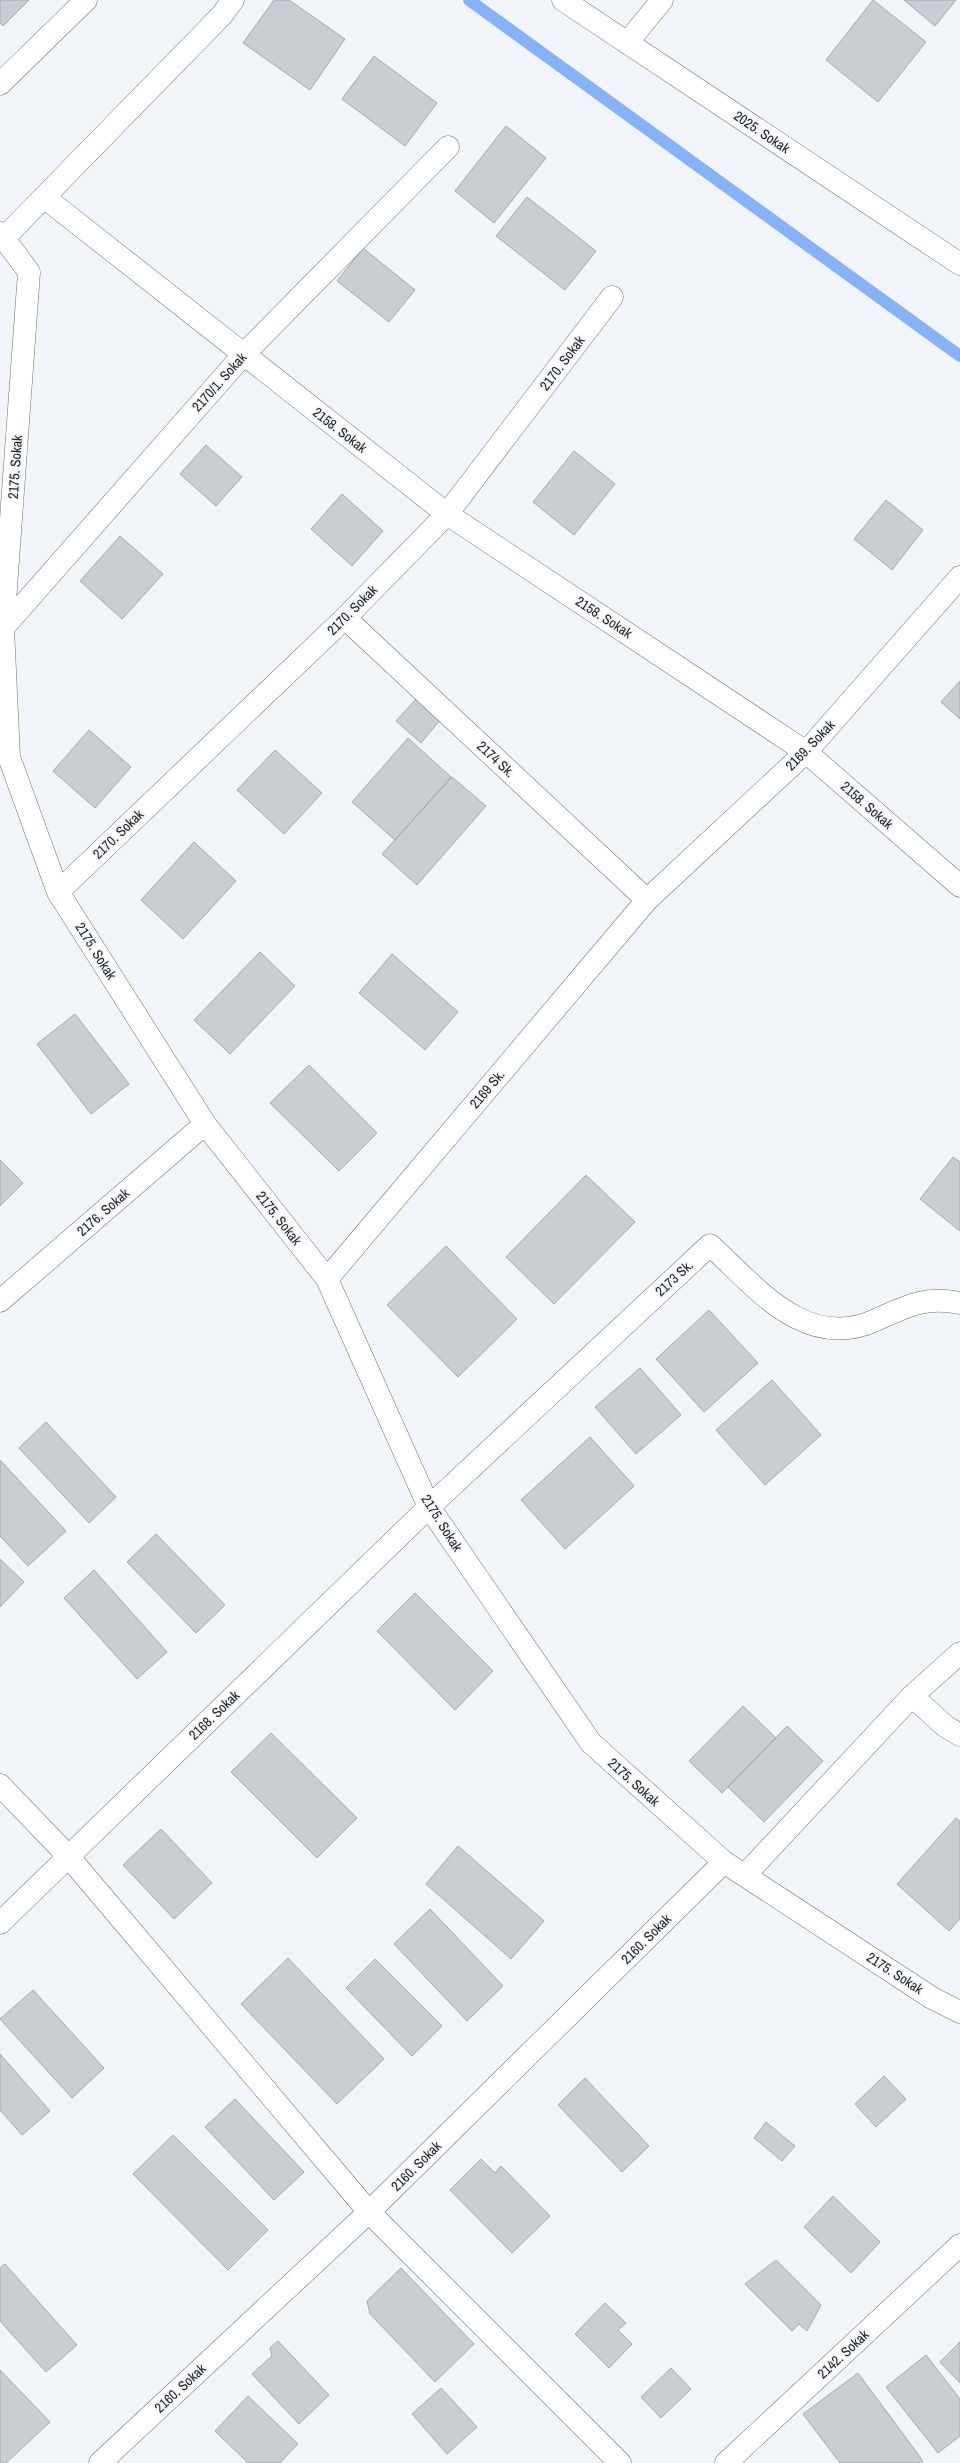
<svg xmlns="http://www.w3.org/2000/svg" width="960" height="2463" viewBox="0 0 960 2463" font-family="'Archivo Narrow',sans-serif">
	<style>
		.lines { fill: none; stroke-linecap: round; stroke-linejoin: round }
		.stream { stroke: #86b2f9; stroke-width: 12 }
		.building { fill: #cacdd2; stroke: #a6aaaf }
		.minor-casing { stroke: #6c6f74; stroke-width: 23 }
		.minor { stroke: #fff; stroke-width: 22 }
		.labels { text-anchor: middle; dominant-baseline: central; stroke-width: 3.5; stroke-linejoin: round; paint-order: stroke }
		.street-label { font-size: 14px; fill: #1f2022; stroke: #f1f5fa }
	</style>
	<rect width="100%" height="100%" fill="#f1f5fa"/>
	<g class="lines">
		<path class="stream" d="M 469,0 L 960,356"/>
	</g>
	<path class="building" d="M 0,0 L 29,0 L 3,26 L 0,23 Z
		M 274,0 L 289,0 L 345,39 L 310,90 L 243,43 Z
		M 873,0 L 926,42 L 878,102 L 826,60 Z
		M 904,0 L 956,0 L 935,26 Z
		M 374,56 L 437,103 L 405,146 L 342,99 Z
		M 506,126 L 546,158 L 494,223 L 455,191 Z
		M 527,197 L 596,251 L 565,290 L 496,236 Z
		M 363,248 L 415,290 L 389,322 L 337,281 Z
		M 206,445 L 242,477 L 216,506 L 180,474 Z
		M 574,451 L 615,484 L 574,535 L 533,502 Z
		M 342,494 L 383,531 L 352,566 L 311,529 Z
		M 886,500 L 923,530 L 892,570 L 854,539 Z
		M 120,536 L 163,574 L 122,619 L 80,581 Z
		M 960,681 L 960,719 L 941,702 Z
		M 417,698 L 441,719 L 421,743 L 396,721 Z
		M 89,730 L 131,767 L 95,808 L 53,771 Z
		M 408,738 L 451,777 L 395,840 L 352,802 Z
		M 275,750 L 322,793 L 284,834 L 237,790 Z
		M 452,777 L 486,806 L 417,885 L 382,854 Z
		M 194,842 L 236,881 L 183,939 L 141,900 Z
		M 260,952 L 295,986 L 230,1054 L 194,1020 Z
		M 392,954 L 458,1012 L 425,1050 L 359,993 Z
		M 75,1014 L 129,1084 L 91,1114 L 37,1044 Z
		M 309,1065 L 377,1133 L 339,1171 L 270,1103 Z
		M 953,1157 L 960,1162 L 960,1231 L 920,1199 Z
		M 0,1160 L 23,1183 L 0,1206 Z
		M 586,1175 L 635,1222 L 554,1304 L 506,1257 Z
		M 446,1246 L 517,1319 L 458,1377 L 387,1305 Z
		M 709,1310 L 758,1363 L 704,1412 L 656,1359 Z
		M 640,1368 L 681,1415 L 636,1454 L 595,1407 Z
		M 772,1380 L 821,1435 L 765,1485 L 716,1430 Z
		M 46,1422 L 116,1497 L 89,1523 L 19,1448 Z
		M 590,1437 L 634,1486 L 565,1549 L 521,1500 Z
		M 0,1460 L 66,1531 L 28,1566 L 0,1536 Z
		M 156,1534 L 225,1605 L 196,1633 L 127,1562 Z
		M 0,1559 L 24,1582 L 0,1607 Z
		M 94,1570 L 167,1652 L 137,1679 L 64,1598 Z
		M 415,1593 L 493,1671 L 455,1710 L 377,1631 Z
		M 743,1706 L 776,1738 L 722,1793 L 689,1761 Z
		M 787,1726 L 823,1761 L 764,1822 L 728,1787 Z
		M 271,1733 L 357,1818 L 317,1858 L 231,1772 Z
		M 956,1818 L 960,1821 L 960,1919 L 949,1931 L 897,1884 Z
		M 161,1829 L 212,1883 L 174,1919 L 123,1865 Z
		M 458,1846 L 544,1921 L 511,1959 L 426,1884 Z
		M 430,1909 L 503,1986 L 467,2021 L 394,1944 Z
		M 288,1958 L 384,2059 L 337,2104 L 241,2004 Z
		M 375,1959 L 442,2026 L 412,2056 L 346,1988 Z
		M 33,1990 L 104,2068 L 72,2098 L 0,2019 Z
		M 0,2054 L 50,2111 L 22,2135 L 0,2110 Z
		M 884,2076 L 906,2099 L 876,2127 L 855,2104 Z
		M 585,2078 L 649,2146 L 622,2172 L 558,2105 Z
		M 235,2099 L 304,2172 L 274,2200 L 205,2127 Z
		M 766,2122 L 795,2146 L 782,2161 L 754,2138 Z
		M 173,2135 L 268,2230 L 228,2270 L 133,2174 Z
		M 481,2159 L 495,2173 L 501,2166 L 550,2216 L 512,2253 L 450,2190 Z
		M 833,2196 L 880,2242 L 851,2273 L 804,2227 Z
		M 776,2260 L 821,2305 L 807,2331 L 799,2324 L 792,2331 L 745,2284 Z
		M 5,2264 L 77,2345 L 46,2372 L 0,2321 L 0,2268 Z
		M 401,2268 L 474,2344 L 435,2382 L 370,2314 L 367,2301 Z
		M 605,2303 L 626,2323 L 618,2330 L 632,2344 L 609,2368 L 575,2334 Z
		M 278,2341 L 329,2395 L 299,2424 L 252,2374 L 272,2356 L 270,2348 Z
		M 960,2342 L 960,2383 L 940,2362 Z
		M 926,2355 L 960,2399 L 960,2436 L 938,2453 L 886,2387 Z
		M 671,2368 L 691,2389 L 661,2418 L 641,2397 Z
		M 0,2370 L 50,2422 L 6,2463 L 0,2463 Z
		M 858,2373 L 923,2461 L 919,2463 L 840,2463 L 803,2414 Z
		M 441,2388 L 477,2427 L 447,2454 L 412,2414 Z
		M 248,2396 L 298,2444 L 280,2463 L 248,2463 L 215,2431 Z"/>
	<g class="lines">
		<defs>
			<path id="minor" d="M 563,0 L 960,264
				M 627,43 L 662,0
				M 0,84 L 86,0
				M 44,197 L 447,514 L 806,752 L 960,886
				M 0,233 L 29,272 L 3,628 L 9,757 L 58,892 L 205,1124 L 327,1279 L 429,1507 L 591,1743 L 724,1862 L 932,1998 L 960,2012
				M 4,238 L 222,15 L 233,0
				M 345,618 L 647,900
				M 3,628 L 244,354 L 448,147
				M 58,892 L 345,618 L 447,514 L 612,297
				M 327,1279 L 647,900 L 806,752 L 960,577
				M 0,1301 L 205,1124
				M 912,1696 L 945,1726 L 960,1735
				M 0,1785 L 68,1856 L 369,2212 L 620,2463
				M 745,1875 L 912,1696 L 960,1653
				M 0,1923 L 429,1507 L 710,1245 C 757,1288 806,1352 876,1320 C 907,1306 925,1296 960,1303
				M 100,2463 L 369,2212 L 724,1862
				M 726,2463 L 960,2245"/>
		</defs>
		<use href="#minor" class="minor-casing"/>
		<use href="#minor" class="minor"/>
	</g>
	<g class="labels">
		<g class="street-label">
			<text transform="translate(762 132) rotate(34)">2025. Sokak</text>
			<text transform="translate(562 363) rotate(-53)">2170. Sokak</text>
			<text transform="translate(219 382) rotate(-48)">2170/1. Sokak</text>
			<text transform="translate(340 430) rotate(38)">2158. Sokak</text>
			<text transform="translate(15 467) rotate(-86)">2175. Sokak</text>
			<text transform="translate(352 610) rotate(-45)">2170. Sokak</text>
			<text transform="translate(604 617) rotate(33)">2158. Sokak</text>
			<text transform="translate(810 745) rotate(-46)">2169. Sokak</text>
			<text transform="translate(496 759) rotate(43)">2174 Sk.</text>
			<text transform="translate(867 805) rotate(41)">2158. Sokak</text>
			<text transform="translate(118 834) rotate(-44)">2170. Sokak</text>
			<text transform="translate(96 951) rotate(58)">2175. Sokak</text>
			<text transform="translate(487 1089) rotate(-50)">2169 Sk.</text>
			<text transform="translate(103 1212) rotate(-41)">2176. Sokak</text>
			<text transform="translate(279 1218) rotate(52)">2175. Sokak</text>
			<text transform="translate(674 1278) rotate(-43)">2173 Sk.</text>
			<text transform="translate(442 1523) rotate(58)">2175. Sokak</text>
			<text transform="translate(214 1715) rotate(-44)">2168. Sokak</text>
			<text transform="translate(634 1782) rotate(42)">2175. Sokak</text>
			<text transform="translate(646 1939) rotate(-45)">2160. Sokak</text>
			<text transform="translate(895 1973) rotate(33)">2175. Sokak</text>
			<text transform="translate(416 2166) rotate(-45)">2160. Sokak</text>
			<text transform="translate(843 2354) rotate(-43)">2142. Sokak</text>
			<text transform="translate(180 2388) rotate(-43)">2160. Sokak</text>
		</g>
	</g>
</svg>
